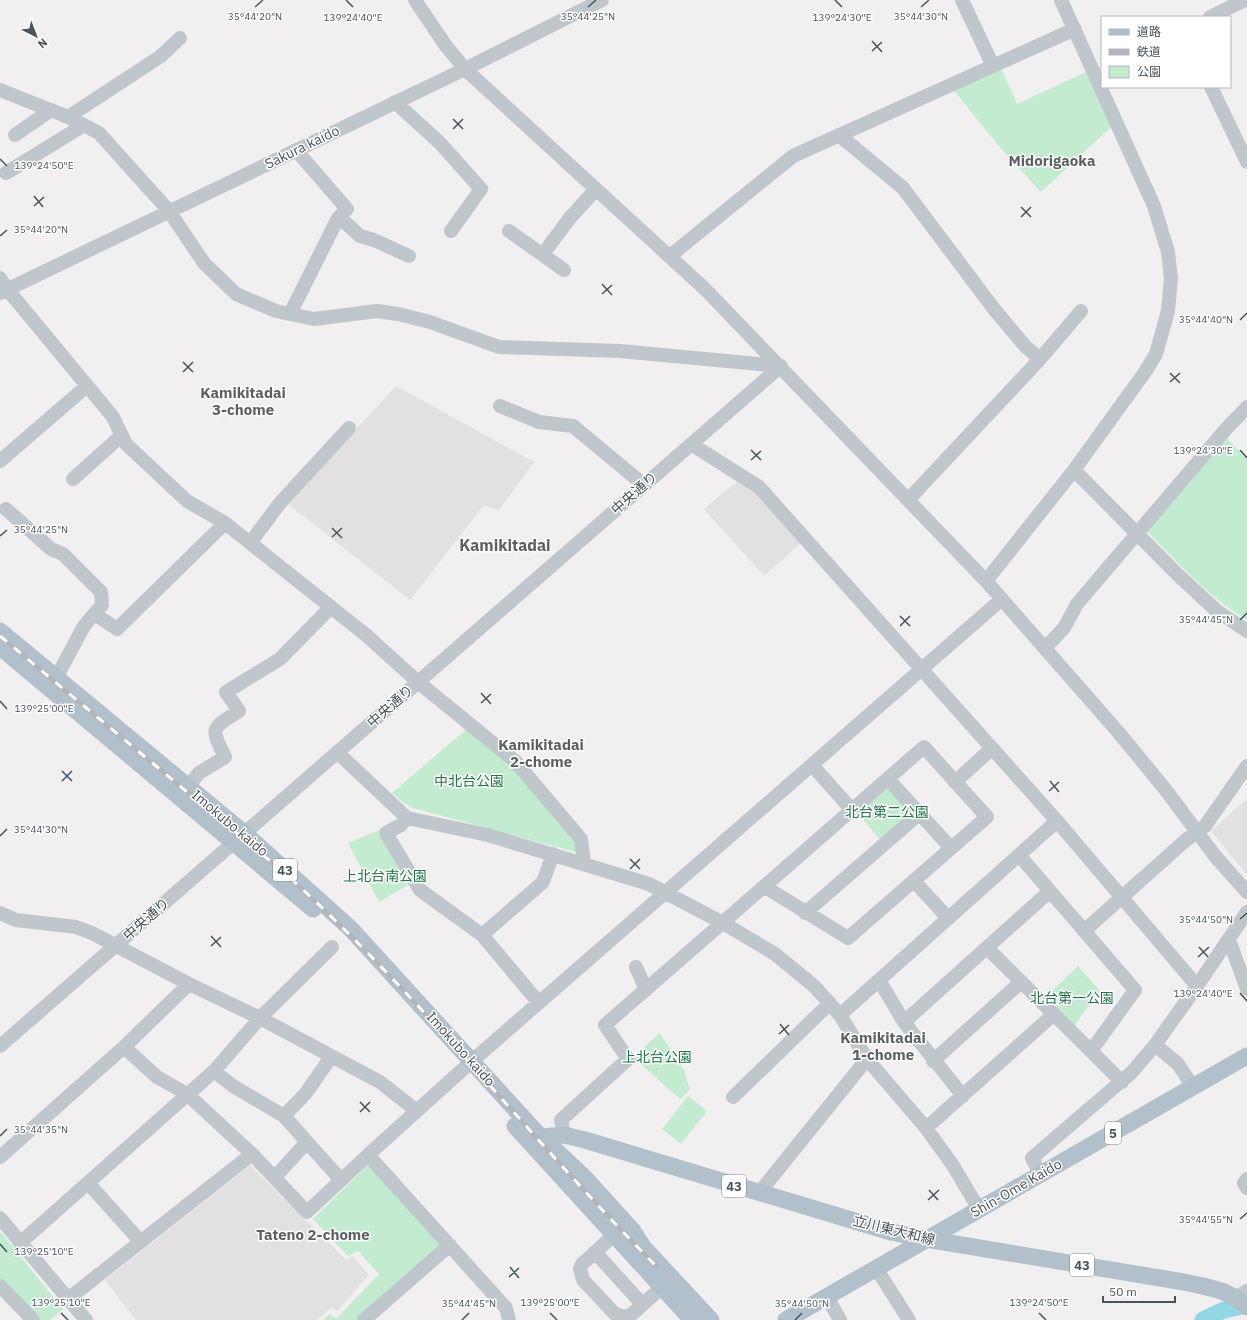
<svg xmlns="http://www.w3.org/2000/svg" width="1247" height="1320" viewBox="0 0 1247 1320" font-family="'IBM Plex Sans','Noto Sans JP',sans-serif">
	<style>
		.education { fill: #e2e0e1 }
		.green { fill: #c2ebd0 }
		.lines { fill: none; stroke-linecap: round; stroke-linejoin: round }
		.river { stroke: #93d6e4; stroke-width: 17 }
		.minor { stroke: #bfc7cd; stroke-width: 14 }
		.major { stroke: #b2c0cb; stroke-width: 17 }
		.rail-casing { stroke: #b2b5b9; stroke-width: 4.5 }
		.rail { stroke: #fff; stroke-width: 3; stroke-dasharray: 9; stroke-linecap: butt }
		.ticks { fill: none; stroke: #49535b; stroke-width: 1.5 }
		.labels { text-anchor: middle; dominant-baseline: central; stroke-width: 3; stroke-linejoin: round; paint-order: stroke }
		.shield { fill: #fff; stroke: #80878c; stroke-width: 1 }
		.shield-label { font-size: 13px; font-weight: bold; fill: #49535b }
		.street-label { font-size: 14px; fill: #49535b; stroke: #fff }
		.park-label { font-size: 14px; fill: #207648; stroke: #fff }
		.neighbourhood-label { font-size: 15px; font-weight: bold; fill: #5c6063; stroke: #fff }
		.quarter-label { font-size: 16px; font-weight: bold; fill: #5c6063; stroke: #fff }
		.ticks-label { font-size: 10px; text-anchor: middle; fill: #49535b; stroke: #fff; stroke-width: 3; stroke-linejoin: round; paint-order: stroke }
	</style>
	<rect width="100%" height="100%" fill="#f1efef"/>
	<path class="education" d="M 396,386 L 534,462 L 499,510 L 484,505 L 410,600 L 288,504 Z
		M 739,480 L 756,490 L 802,542 L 764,576 L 704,509 Z
		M 1247,799 L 1247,875 L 1211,831 Z
		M 250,1165 L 346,1260 L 352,1256 L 369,1275 L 337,1311 L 332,1307 L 317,1320 L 136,1320 L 105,1280 Z"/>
	<path class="green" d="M 1001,68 L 1017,104 L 1086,72 L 1111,127 L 1041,192 L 997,144 L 952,88 Z
		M 1227,438 L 1247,460 L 1247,620 C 1209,597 1178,563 1147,531 Z
		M 468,728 L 511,765 L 579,843 L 576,852 L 413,808 L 404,803 L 392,793 Z
		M 889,784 L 915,814 L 882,842 L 857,812 Z
		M 380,830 L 411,883 L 379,902 L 348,843 Z
		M 1078,966 L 1100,991 L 1073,1027 L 1045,998 Z
		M 660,1033 L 684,1070 L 690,1090 L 680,1099 L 633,1057 Z
		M 688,1096 L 707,1111 L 681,1144 L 662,1129 Z
		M 369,1164 L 441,1244 L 359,1320 L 323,1320 L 330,1314 L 336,1319 L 379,1274 L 358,1251 L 348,1256 L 313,1219 Z
		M 0,1231 L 63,1309 L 50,1320 L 40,1320 L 0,1279 Z"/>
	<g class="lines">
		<path class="river" d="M 1203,1320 L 1224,1310 L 1247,1305"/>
		<path class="minor" d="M 415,0 L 446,46 L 465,69 L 705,289 L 986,581 L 1119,733 L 1165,789 L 1215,856 L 1247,892
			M 962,0 L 993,66
			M 1210,17 L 1245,0
			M 1211,87 L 1247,162
			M 0,90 L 68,117 L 99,133 L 169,211 L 204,263 L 236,294 L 276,311 L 314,319 L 377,311 L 398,314 L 430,322 L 499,347 L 620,351 L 781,366
			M 395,102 L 440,143 L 481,189 L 451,231
			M 68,117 L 161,56 L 180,38
			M 15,135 L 51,110
			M 839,135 L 903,188 L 994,309 L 1025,346 L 1040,359 L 908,500
			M 6,173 L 84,125
			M 339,217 L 360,236 L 374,240 L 409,256
			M 509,231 L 564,270
			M 543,254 L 569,219 L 596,189
			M 670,256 L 793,156 L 1075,29
			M 0,278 L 7,289 L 113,417 L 126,444 L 187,501 L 225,523 L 366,635 L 418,682 L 515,761 L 581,839 L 584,863
			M 0,293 L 465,69 L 602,0
			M 290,314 L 338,218 L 347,209 L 296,150
			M 1040,359 L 1081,311
			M 500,406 L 539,422 L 573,426 L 644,485
			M 691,444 L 759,487 L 1057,821 L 1197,986
			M 0,461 L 87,386
			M 1074,470 L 1178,575 L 1217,611 L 1247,631
			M 73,479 L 122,435
			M 6,509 L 51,549 L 63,554 L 101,592 L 102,605 L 84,626 L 56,678
			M 250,543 L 280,503 L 349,428
			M 986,581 L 1074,470 L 1145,372 L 1156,354 L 1168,311 L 1171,278 L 1168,252 L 1154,206 L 1061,0
			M 95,614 L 117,629 L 225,523
			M 1045,648 L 1064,628 L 1077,604 L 1226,429 L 1247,407
			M 337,752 L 407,818 L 488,835 L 649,884 L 723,923 L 775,954 L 814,986 L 840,1015 L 867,1059 L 926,1128 L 952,1164 L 979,1209
			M 812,765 L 852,810
			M 888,779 L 951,848
			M 955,782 L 991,749
			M 188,787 L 199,773 L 225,757 C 210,727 211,729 239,711 L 226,692 L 280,659 L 331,607
			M 407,818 L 401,825 L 386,833 L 420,890 L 482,935 L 539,1003
			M 914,881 L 948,918
			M 0,913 L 16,920 L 76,927 L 92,933 L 189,984
			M 805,913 L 919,814
			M 1084,931 L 1186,840 L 1205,826 L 1247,766
			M 482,935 L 543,882 L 553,854
			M 1229,940 L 1247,989
			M 332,947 L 260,1018 L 380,1082 L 417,1111
			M 987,948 L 1091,1051 L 1135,990 L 1019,855
			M 636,967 L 646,990
			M 879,980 L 904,1022 L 963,1096
			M 840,1015 L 1057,821
			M 904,1022 L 1050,891
			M 1155,1045 L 1178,1064 L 1193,1087
			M 0,1046 L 781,366
			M 124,1047 L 157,1077 L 187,1094 L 252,1154 L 307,1212 L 368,1155 L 506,1308 L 509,1320
			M 1091,1051 L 1122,1082
			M 933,1061 L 1021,982
			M 733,1097 L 830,1003
			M 926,1128 L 1054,1014
			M 564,1135 L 561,1120 L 628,1059 L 605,1025 L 924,747 L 987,817 L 848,938 L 765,887
			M 307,1142 L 341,1180
			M 368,1155 L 472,1061 L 1002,599
			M 0,1157 L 124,1047 L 189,984 L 260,1018 L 214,1071 L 233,1086 L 284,1116 L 306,1093 L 331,1057
			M 1040,1174 L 1032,1158 L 1132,1072 L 1155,1045 L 1197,986 L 1247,912
			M 275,1177 L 307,1142 L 284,1116
			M 1247,1179 L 1244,1183 L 1247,1188
			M 88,1183 L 141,1242
			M 759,1193 L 867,1059
			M 0,1218 L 86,1320
			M 614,1235 L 582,1264 L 580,1269 L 583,1280 L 615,1314 L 626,1317 L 632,1314 L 662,1287 L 663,1278
			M 20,1243 L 214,1071
			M 595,1252 L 642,1304
			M 876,1268 L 909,1320
			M 0,1286 L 33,1320
			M 827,1297 L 840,1320
			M 1236,1298 L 1247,1291
			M 68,1299 L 252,1154
			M 364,1320 L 450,1245"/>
		<path class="major" d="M 0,631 L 244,833 L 350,928 L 536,1132 L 584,1177 L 633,1231 L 644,1248 L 711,1320
			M 0,647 L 313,909
			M 515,1126 L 692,1320
			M 542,1137 L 564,1135 L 585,1140 L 891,1232 L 926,1239 L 1184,1282 C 1210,1288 1226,1288 1247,1307
			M 786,1320 L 1247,1056"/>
		<defs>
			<path id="rail" d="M 0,636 L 288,876 C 421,996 531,1140 657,1267"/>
		</defs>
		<use href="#rail" class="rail-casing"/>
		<use href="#rail" class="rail"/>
	</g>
	<path class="ticks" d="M 346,0 L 353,7M 835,0 L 842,7M 255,7 L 263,0M 588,7 L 596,0M 921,7 L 929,0M 872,41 L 882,52M 872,51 L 882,42M 453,119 L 463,129M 453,129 L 463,119M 0,159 L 7,166M 34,196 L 43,207M 34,206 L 44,197M 1021,207 L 1031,217M 1021,217 L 1031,207M 0,236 L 7,230M 602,284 L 612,295M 602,294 L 612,285M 1240,320 L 1247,313M 183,362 L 193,372M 183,372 L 193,362M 1170,373 L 1180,383M 1170,382 L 1180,373M 751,450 L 761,460M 1240,450 L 1247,458M 751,460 L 761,451M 332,528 L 342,538M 0,536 L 7,530M 332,537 L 342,528M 900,616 L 910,626M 1240,620 L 1247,613M 900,626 L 910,616M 481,693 L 491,704M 0,701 L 7,709M 481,703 L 491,694M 62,771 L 72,781M 62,781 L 72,771M 1050,781 L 1059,792M 1049,791 L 1059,782M 0,836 L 7,829M 630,859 L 640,869M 630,869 L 640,859M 1240,919 L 1247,913M 211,936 L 221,947M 211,946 L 221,937M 1199,947 L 1208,957M 1198,957 L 1209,947M 1240,993 L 1247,1001M 780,1024 L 789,1035M 779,1034 L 789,1025M 360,1102 L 370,1112M 360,1112 L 370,1102M 0,1136 L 7,1129M 929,1190 L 938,1200M 928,1200 L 939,1190M 1240,1219 L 1247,1213M 0,1244 L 7,1252M 510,1267 L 519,1278M 509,1277 L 519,1268M 61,1313 L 68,1320M 550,1313 L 557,1320M 1039,1313 L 1046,1320M 462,1320 L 469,1313M 795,1320 L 802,1313"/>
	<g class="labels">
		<g class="shield">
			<rect x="273" y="859" width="24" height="22" rx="3"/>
			<rect x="1105" y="1122" width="16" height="22" rx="3"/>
			<rect x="722" y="1175" width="24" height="22" rx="3"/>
			<rect x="1070" y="1254" width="24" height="22" rx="3"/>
		</g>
		<g class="shield-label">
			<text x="285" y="870">43</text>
			<text x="1113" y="1133">5</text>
			<text x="734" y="1186">43</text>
			<text x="1082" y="1265">43</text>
		</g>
		<g class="street-label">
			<text transform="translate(302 147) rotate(-26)">Sakura kaido</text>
			<text transform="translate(634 493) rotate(-41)">中央通り</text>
			<text transform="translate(390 706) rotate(-41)">中央通り</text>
			<text transform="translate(230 823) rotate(40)">Imokubo kaido</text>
			<text transform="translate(146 919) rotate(-41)">中央通り</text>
			<text transform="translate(461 1049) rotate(48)">Imokubo kaido</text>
			<text transform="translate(1016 1188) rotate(-30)">Shin-Ome Kaido</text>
			<text transform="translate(894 1230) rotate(14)">立川東大和線</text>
		</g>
		<g class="park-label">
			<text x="469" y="781">中北台公園</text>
			<text x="887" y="812">北台第二公園</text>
			<text x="385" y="876">上北台南公園</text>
			<text x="1072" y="998">北台第一公園</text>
			<text x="657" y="1057">上北台公園</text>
		</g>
		<g class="neighbourhood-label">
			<text x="1052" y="160">Midorigaoka</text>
			<text x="243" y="392">Kamikitadai<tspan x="243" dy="17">3-chome</tspan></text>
			<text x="541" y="744">Kamikitadai<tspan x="541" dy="17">2-chome</tspan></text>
			<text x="883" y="1037">Kamikitadai<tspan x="883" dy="17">1-chome</tspan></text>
			<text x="313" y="1234">Tateno 2-chome</text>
		</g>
		<g class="quarter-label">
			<text x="505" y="545">Kamikitadai</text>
		</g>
	</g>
	<g class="ticks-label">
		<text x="255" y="20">35°44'20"N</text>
		<text x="588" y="20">35°44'25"N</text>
		<text x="921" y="20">35°44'30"N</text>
		<text x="353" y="21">139°24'40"E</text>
		<text x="842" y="21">139°24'30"E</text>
		<text x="44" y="169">139°24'50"E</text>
		<text x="41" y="233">35°44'20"N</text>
		<text x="1206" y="323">35°44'40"N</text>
		<text x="1203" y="454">139°24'30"E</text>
		<text x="41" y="533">35°44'25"N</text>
		<text x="1206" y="623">35°44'45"N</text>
		<text x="44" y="712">139°25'00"E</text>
		<text x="41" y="833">35°44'30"N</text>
		<text x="1206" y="923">35°44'50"N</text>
		<text x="1203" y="997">139°24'40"E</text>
		<text x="41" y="1133">35°44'35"N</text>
		<text x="1206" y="1223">35°44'55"N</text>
		<text x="44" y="1255">139°25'10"E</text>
		<text x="61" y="1306">139°25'10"E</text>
		<text x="550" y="1306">139°25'00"E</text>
		<text x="1039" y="1306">139°24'50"E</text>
		<text x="469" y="1307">35°44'45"N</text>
		<text x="802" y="1307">35°44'50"N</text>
	</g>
	<rect x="1101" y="16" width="130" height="72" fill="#ffffff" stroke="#b6babd"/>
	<rect x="1109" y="29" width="20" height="6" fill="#b2c0cb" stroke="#b6babd"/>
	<text x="1137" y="36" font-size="12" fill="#49535b">道路</text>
	<rect x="1109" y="49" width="20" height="6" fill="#b2b5b9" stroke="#b6babd"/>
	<text x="1137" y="56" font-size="12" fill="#49535b">鉄道</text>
	<rect x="1109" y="66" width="20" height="12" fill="#c2ebd0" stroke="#b6babd"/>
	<text x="1137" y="76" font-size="12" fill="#49535b">公園</text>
	<g transform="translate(36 36) rotate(138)" stroke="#ffffff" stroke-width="3" paint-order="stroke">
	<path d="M0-3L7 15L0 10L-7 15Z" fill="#49535b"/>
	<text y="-6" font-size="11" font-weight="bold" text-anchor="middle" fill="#49535b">N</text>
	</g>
	<path d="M1103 1296v6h72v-6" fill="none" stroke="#49535b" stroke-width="2"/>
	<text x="1109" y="1296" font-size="12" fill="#49535b" stroke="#ffffff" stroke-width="3" paint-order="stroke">50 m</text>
</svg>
